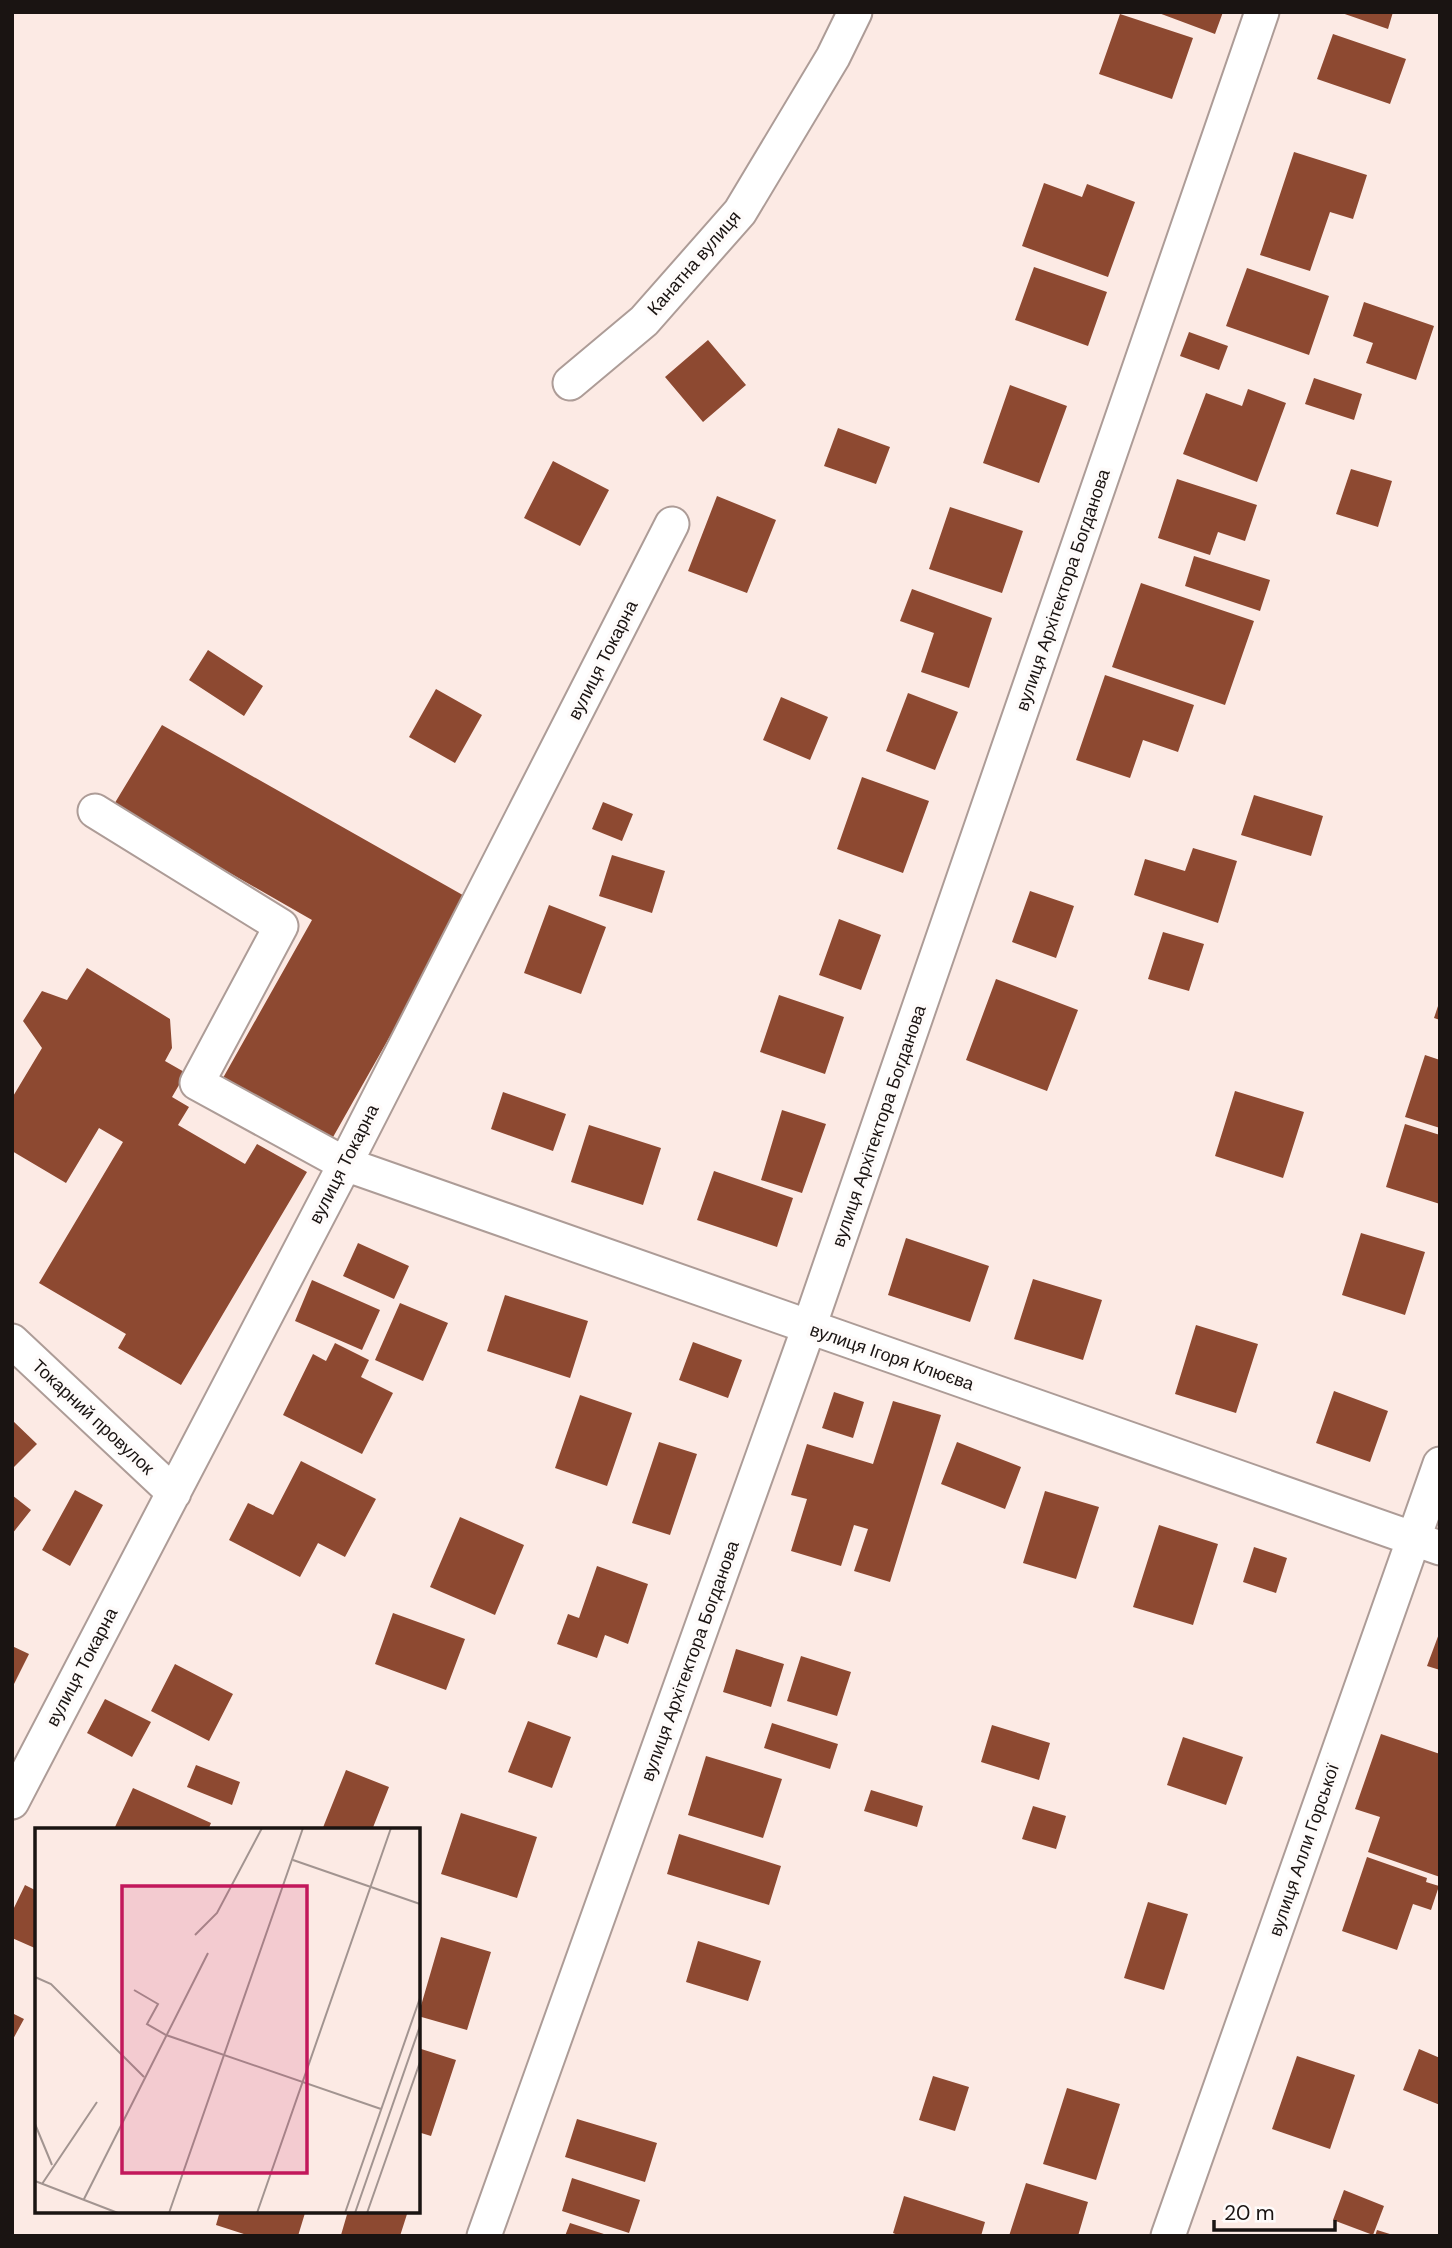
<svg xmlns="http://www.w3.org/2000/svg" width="1452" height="2248" viewBox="0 0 1452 2248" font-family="'DM Sans',sans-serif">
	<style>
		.building { fill: #8d4931 }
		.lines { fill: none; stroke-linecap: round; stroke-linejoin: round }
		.street-casing { stroke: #ad9c97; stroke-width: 37 }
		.street { stroke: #fff; stroke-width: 33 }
		.labels { text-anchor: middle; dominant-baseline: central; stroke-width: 7; stroke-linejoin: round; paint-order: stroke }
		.street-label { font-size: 18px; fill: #1a1412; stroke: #fefbfa }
		.inset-road { fill: none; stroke: #a29490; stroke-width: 2 }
		.view { fill: #c2185b; fill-opacity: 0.15; stroke: #c2185b; stroke-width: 3.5 }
		.inset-edge { fill: none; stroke: #1a1412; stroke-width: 3.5 }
	</style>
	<rect width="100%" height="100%" fill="#fceae4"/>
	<path class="building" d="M 1156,12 L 1223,12 L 1215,34 Z
		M 1339,12 L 1393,12 L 1388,29 Z
		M 1120,14 L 1193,38 L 1172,99 L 1099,74 Z
		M 1333,34 L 1406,59 L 1390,104 L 1317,79 Z
		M 1294,152 L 1367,175 L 1353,219 L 1330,212 L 1310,271 L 1260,255 Z
		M 1044,183 L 1082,197 L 1087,184 L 1135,202 L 1108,277 L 1022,246 Z
		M 1034,267 L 1107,292 L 1088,346 L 1015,320 Z
		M 1247,268 L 1329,296 L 1309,355 L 1226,326 Z
		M 1364,302 L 1434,326 L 1416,380 L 1366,363 L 1373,343 L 1353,336 Z
		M 1189,332 L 1228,346 L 1219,370 L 1180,356 Z
		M 708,340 L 746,385 L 703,422 L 665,377 Z
		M 1314,378 L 1362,394 L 1354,420 L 1305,404 Z
		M 1010,385 L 1067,406 L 1039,483 L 983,463 Z
		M 1248,389 L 1286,403 L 1257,482 L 1183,454 L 1206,393 L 1242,406 Z
		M 838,428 L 890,447 L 876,484 L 824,466 Z
		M 553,461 L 609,490 L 580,546 L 524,518 Z
		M 1351,469 L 1392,481 L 1378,527 L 1336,514 Z
		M 1177,479 L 1257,505 L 1245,541 L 1218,532 L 1210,555 L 1158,538 Z
		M 717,496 L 776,520 L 747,593 L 688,571 Z
		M 950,507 L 1023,531 L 1002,593 L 929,569 Z
		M 1194,556 L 1270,580 L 1260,611 L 1185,586 Z
		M 1141,583 L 1254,621 L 1225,705 L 1112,667 Z
		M 912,589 L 992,618 L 969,688 L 921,672 L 934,633 L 900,621 Z
		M 208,650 L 263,686 L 244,716 L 189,680 Z
		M 1105,675 L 1194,705 L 1178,752 L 1143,740 L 1130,778 L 1076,760 Z
		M 436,689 L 482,715 L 455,763 L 409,737 Z
		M 908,693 L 958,712 L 935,770 L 886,751 Z
		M 781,697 L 828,717 L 810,760 L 763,740 Z
		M 162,725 L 468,898 L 328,1146 L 219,1085 L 312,920 L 113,806 Z
		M 862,777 L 929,801 L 903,873 L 837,849 Z
		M 1254,795 L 1323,816 L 1311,856 L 1241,835 Z
		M 603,802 L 633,814 L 622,841 L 592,829 Z
		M 1193,848 L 1237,861 L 1218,923 L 1134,895 L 1145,859 L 1185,871 Z
		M 612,855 L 665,871 L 652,913 L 599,896 Z
		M 1030,891 L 1074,906 L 1056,958 L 1012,942 Z
		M 549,905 L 606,927 L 581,994 L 524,973 Z
		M 839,919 L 881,935 L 861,990 L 819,975 Z
		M 1163,932 L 1204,944 L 1189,991 L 1148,979 Z
		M 87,968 L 170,1019 L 172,1048 L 165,1061 L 186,1073 L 172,1097 L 189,1107 L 178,1125 L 245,1164 L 257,1144 L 307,1172 L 181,1385 L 118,1348 L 126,1334 L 39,1283 L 123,1142 L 99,1128 L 66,1183 L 12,1151 L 12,1098 L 42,1048 L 23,1021 L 42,991 L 67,1000 Z
		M 996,979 L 1078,1010 L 1047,1091 L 966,1060 Z
		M 779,995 L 844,1017 L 825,1074 L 760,1052 Z
		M 1440,1000 L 1440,1020 L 1434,1018 Z
		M 1425,1055 L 1440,1060 L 1440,1128 L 1405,1117 Z
		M 1235,1091 L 1304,1112 L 1283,1178 L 1215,1156 Z
		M 503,1092 L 566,1114 L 553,1151 L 491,1129 Z
		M 782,1110 L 826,1124 L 802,1193 L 761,1180 Z
		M 1405,1124 L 1440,1135 L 1440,1204 L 1386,1187 Z
		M 589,1125 L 661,1148 L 643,1205 L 571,1182 Z
		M 714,1171 L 793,1198 L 777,1247 L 697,1220 Z
		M 1361,1233 L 1425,1252 L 1405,1315 L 1342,1295 Z
		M 906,1238 L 989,1266 L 970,1322 L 888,1295 Z
		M 358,1243 L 409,1266 L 394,1299 L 343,1276 Z
		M 1033,1279 L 1102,1300 L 1083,1360 L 1014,1339 Z
		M 312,1280 L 380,1310 L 362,1350 L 295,1321 Z
		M 505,1295 L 588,1321 L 570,1378 L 487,1351 Z
		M 400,1303 L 448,1323 L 423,1381 L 375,1360 Z
		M 1196,1325 L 1258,1344 L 1236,1413 L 1175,1394 Z
		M 693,1342 L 742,1360 L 728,1398 L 679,1380 Z
		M 335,1343 L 369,1360 L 361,1377 L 393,1393 L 362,1454 L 283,1415 L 313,1354 L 326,1361 Z
		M 1334,1391 L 1388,1411 L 1370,1462 L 1316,1443 Z
		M 834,1392 L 864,1402 L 853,1438 L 822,1428 Z
		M 580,1395 L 632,1413 L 607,1486 L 555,1468 Z
		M 893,1401 L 941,1415 L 890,1582 L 854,1571 L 868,1529 L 854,1525 L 841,1566 L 791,1551 L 807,1499 L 791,1495 L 807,1444 L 873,1464 Z
		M 12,1420 L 37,1444 L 12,1469 Z
		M 659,1442 L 697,1454 L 670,1535 L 632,1523 Z
		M 957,1442 L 1021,1467 L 1005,1509 L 941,1484 Z
		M 301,1461 L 376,1499 L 345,1557 L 318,1543 L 300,1577 L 229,1540 L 248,1503 L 273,1515 Z
		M 75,1490 L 103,1505 L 70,1566 L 42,1550 Z
		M 1045,1491 L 1099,1507 L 1076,1579 L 1023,1563 Z
		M 12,1495 L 31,1510 L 12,1534 Z
		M 460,1517 L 524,1545 L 495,1615 L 430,1587 Z
		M 1159,1525 L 1218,1544 L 1193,1625 L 1133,1607 Z
		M 1254,1547 L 1287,1558 L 1276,1593 L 1243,1582 Z
		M 597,1566 L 648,1584 L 628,1644 L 605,1635 L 597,1658 L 557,1644 L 568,1614 L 579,1618 Z
		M 393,1613 L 465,1639 L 446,1690 L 375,1664 Z
		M 1440,1631 L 1440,1670 L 1427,1666 Z
		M 12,1646 L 29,1654 L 12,1688 Z
		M 736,1649 L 784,1664 L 771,1707 L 723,1692 Z
		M 801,1656 L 851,1672 L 837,1716 L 787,1701 Z
		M 175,1664 L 233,1694 L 209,1741 L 151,1711 Z
		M 105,1699 L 151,1722 L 132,1757 L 87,1733 Z
		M 528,1721 L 571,1737 L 552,1788 L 508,1772 Z
		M 772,1723 L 838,1744 L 830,1769 L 764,1748 Z
		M 992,1725 L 1050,1743 L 1039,1780 L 981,1762 Z
		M 1381,1734 L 1440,1754 L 1440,1877 L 1368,1852 L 1380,1817 L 1355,1809 Z
		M 1183,1737 L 1243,1757 L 1226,1805 L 1167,1785 Z
		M 706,1756 L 782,1779 L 763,1838 L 688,1815 Z
		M 196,1765 L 240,1782 L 232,1805 L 187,1787 Z
		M 346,1770 L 389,1787 L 372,1830 L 322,1830 Z
		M 133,1788 L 211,1823 L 208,1830 L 122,1830 L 115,1827 Z
		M 871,1790 L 923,1806 L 917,1827 L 864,1811 Z
		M 1033,1806 L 1066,1816 L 1056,1849 L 1022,1839 Z
		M 461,1813 L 537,1837 L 517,1898 L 441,1874 Z
		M 679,1834 L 781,1866 L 769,1905 L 667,1874 Z
		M 1367,1857 L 1427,1878 L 1426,1882 L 1439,1886 L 1431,1910 L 1413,1904 L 1397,1950 L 1342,1931 Z
		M 25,1885 L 37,1891 L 37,1949 L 12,1938 L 12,1912 Z
		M 1148,1902 L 1188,1914 L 1164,1990 L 1124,1978 Z
		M 441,1937 L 491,1952 L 467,2030 L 418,2016 Z
		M 698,1941 L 761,1961 L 748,2001 L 686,1982 Z
		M 12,2013 L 24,2019 L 12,2041 Z
		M 418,2048 L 456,2060 L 431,2136 L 418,2132 Z
		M 1419,2049 L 1440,2058 L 1440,2105 L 1403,2090 Z
		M 1297,2056 L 1355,2075 L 1330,2149 L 1272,2129 Z
		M 933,2076 L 969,2087 L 955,2131 L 919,2120 Z
		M 1067,2088 L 1120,2104 L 1096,2180 L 1043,2164 Z
		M 577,2119 L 657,2143 L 645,2182 L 565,2157 Z
		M 572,2178 L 640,2200 L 629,2233 L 562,2211 Z
		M 1026,2183 L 1088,2202 L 1078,2236 L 1009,2236 Z
		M 1344,2190 L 1384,2206 L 1373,2235 L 1333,2220 Z
		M 904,2196 L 985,2222 L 981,2236 L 900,2236 L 893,2233 Z
		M 220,2211 L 301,2211 L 305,2213 L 298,2236 L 250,2236 L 216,2225 Z
		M 348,2211 L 408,2211 L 400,2236 L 345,2236 L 341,2235 Z
		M 570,2223 L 607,2235 L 607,2236 L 565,2236 Z
		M 1377,2230 L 1393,2235 L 1393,2236 L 1375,2236 Z"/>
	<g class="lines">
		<defs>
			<path id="street" d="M 570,383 L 644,321 L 740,212 L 833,57 L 855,12
				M 95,811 L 281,926 L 197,1083 L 345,1164 L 1440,1548
				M 12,1341 L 174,1493
				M 12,1802 L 345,1164 L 672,524
				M 484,2236 L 809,1327 L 1262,12
				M 1168,2236 L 1440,1464"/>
		</defs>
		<use href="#street" class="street-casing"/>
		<use href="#street" class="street"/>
	</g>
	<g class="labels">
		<g class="street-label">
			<text transform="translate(694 263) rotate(-49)">Канатна вулиця</text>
			<text transform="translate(1063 590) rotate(-71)">вулиця Архітектора Богданова</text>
			<text transform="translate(603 660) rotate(-63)">вулиця Токарна</text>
			<text transform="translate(879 1126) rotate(-71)">вулиця Архітектора Богданова</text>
			<text transform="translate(344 1164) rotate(-63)">вулиця Токарна</text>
			<text transform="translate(892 1357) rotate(19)">вулиця Ігоря Клюєва</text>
			<text transform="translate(93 1417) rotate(43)">Токарний провулок</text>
			<text transform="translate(690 1661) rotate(-70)">вулиця Архітектора Богданова</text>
			<text transform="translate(82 1667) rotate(-62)">вулиця Токарна</text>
			<text transform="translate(1304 1850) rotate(-71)">вулиця Алли Горської</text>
		</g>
	</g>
	<g transform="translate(35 1828)">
		<rect width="385" height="385" fill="#fceae4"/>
		<path class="inset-road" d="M 258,32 L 385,76M 160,107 L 182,85 L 227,0M 0,149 L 16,156 L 109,249M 99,162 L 123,176 L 112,196 L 131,207 L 346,281M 0,296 L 17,337M 0,353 L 83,385M 7,356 L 62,274M 49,371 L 173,125M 134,385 L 268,0M 222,385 L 356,0M 310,385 L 385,170M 320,385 L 385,198M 332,385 L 385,234"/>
		<path class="view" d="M 87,58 L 272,58 L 272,345 L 87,345 Z"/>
		<rect width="385" height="385" class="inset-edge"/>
	</g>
	<rect width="1452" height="2248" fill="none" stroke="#1a1412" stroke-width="28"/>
	<path d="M1214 2220v10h121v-10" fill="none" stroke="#1a1412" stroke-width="3.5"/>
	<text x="1224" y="2220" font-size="21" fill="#1a1412" stroke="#fefbfa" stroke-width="5" paint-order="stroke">20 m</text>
</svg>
